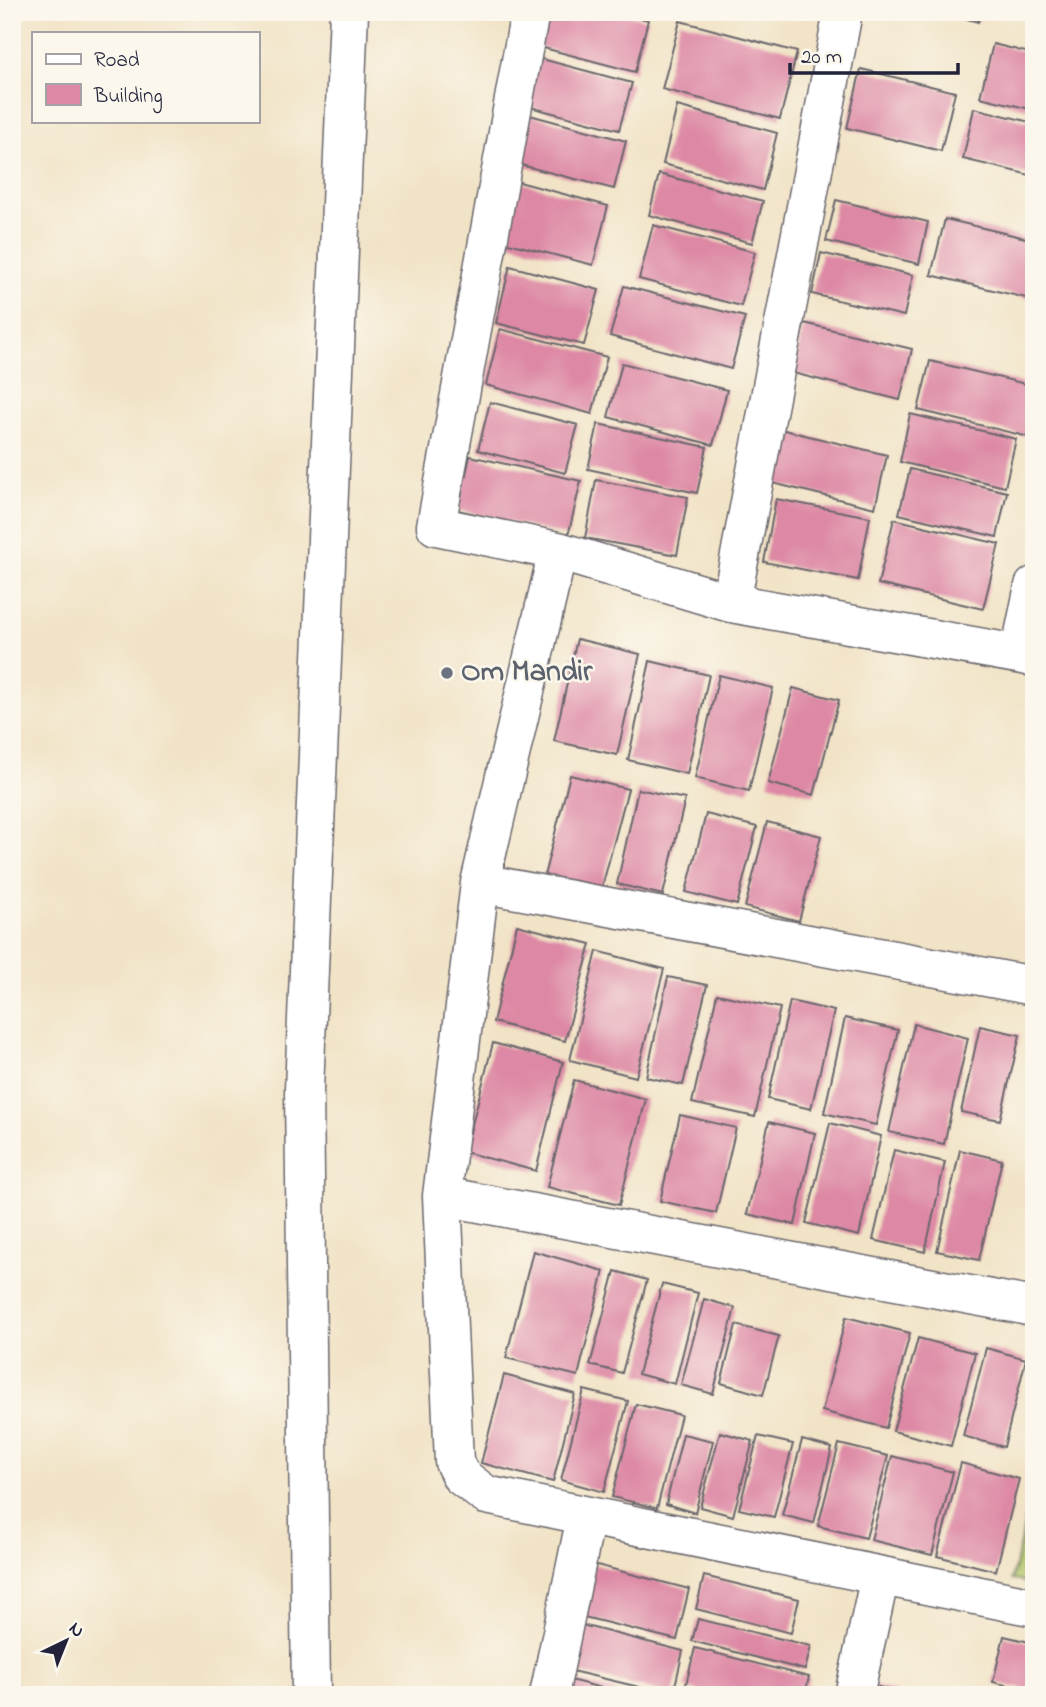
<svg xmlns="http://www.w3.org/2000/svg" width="1046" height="1707" viewBox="0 0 1046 1707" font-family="'Indie Flower',sans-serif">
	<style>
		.green { fill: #afc468; stroke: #687352; stroke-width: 2 }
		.building { fill: #dd88a4 }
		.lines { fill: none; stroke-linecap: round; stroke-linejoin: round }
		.street-casing { stroke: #6a666c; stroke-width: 41 }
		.street { stroke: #fff; stroke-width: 38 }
		.worship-dot { fill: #6b7280; stroke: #fbf7ec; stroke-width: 2.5 }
		.labels { text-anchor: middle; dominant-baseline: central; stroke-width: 5; stroke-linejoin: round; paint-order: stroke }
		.worship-label { font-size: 30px; font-weight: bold; fill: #5b616d; stroke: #fbf7ec; text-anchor: start }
	</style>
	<rect width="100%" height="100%" fill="#fbf7ec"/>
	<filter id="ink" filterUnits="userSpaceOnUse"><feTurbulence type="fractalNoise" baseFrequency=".0143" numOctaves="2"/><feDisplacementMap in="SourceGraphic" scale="14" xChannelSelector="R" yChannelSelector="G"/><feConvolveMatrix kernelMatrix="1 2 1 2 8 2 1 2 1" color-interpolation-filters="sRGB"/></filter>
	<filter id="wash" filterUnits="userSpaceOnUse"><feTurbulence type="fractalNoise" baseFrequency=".00686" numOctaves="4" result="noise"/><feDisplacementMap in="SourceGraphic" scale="28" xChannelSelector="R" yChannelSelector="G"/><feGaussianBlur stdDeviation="1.57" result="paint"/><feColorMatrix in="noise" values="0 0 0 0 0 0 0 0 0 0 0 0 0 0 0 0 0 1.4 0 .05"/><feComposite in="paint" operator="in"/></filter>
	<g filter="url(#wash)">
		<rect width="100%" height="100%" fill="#f1e3c6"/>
		<path class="green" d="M 1034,1480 L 1034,1584 L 1012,1580 Z"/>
		<g id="blocks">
			<path class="building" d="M 549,12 L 617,12 L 648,20 L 635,72 L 540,47 Z
				M 943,12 L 980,12 L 978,22 Z
				M 680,21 L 797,52 L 780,119 L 662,89 Z
				M 993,44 L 1034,54 L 1034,110 L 980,97 Z
				M 538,58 L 632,83 L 619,130 L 526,106 Z
				M 861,69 L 955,92 L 941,151 L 847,128 Z
				M 677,106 L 777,133 L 763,190 L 663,164 Z
				M 974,108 L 1034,123 L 1034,176 L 963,159 Z
				M 526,114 L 626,141 L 614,189 L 513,163 Z
				M 659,174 L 763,201 L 752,243 L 649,215 Z
				M 508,179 L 608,206 L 593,265 L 493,239 Z
				M 836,200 L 928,222 L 919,264 L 826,241 Z
				M 945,219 L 1034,240 L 1034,300 L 931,275 Z
				M 653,225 L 755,252 L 741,306 L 639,279 Z
				M 821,253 L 913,275 L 904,316 L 812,294 Z
				M 510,266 L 599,290 L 584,345 L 496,323 Z
				M 624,286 L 745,317 L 731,369 L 610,336 Z
				M 804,323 L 912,349 L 900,400 L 793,373 Z
				M 500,329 L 607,357 L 592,414 L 486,385 Z
				M 930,361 L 1034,386 L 1034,415 L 1029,437 L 918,410 Z
				M 622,363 L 727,390 L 713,445 L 608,417 Z
				M 490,402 L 578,425 L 565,473 L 478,450 Z
				M 910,414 L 1016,439 L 1005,487 L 900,462 Z
				M 598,424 L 707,447 L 697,493 L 588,469 Z
				M 776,428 L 887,455 L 875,508 L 764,481 Z
				M 470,456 L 581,481 L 568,536 L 458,510 Z
				M 910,469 L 1007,492 L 997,537 L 899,514 Z
				M 596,480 L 688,497 L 677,555 L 585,538 Z
				M 776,499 L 870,517 L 858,580 L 764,562 Z
				M 894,519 L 999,544 L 983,609 L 878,584 Z
				M 577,639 L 640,654 L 617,755 L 554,741 Z
				M 650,661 L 709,675 L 687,774 L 628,760 Z
				M 719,675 L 773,688 L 749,791 L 695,778 Z
				M 793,688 L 839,700 L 814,795 L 768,783 Z
				M 570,775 L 628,789 L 601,891 L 544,876 Z
				M 638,789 L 685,799 L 663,895 L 617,884 Z
				M 706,814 L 757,827 L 737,905 L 686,892 Z
				M 767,822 L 821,836 L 799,921 L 745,907 Z
				M 517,925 L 591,944 L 565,1041 L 493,1022 Z
				M 597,951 L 664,969 L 636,1077 L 570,1060 Z
				M 668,977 L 707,985 L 683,1085 L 646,1077 Z
				M 717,994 L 780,1008 L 755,1117 L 692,1103 Z
				M 790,1001 L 834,1011 L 811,1109 L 768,1099 Z
				M 845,1018 L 898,1030 L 876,1125 L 824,1113 Z
				M 914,1024 L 968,1038 L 944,1144 L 889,1132 Z
				M 980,1026 L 1020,1035 L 1000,1120 L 961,1112 Z
				M 493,1043 L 563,1062 L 536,1171 L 465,1152 Z
				M 574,1080 L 646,1099 L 619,1205 L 547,1187 Z
				M 680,1115 L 736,1128 L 716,1213 L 660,1201 Z
				M 769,1122 L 815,1133 L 795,1225 L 747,1214 Z
				M 830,1123 L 881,1136 L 859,1236 L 806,1223 Z
				M 894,1150 L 945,1162 L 925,1252 L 873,1240 Z
				M 960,1150 L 1002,1160 L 979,1260 L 937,1251 Z
				M 533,1251 L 604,1271 L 578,1376 L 506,1358 Z
				M 615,1271 L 647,1280 L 622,1373 L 590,1365 Z
				M 662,1284 L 698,1293 L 675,1384 L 638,1374 Z
				M 704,1299 L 735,1308 L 713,1394 L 681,1385 Z
				M 846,1317 L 910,1333 L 886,1428 L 822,1411 Z
				M 736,1325 L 779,1336 L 763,1395 L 721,1383 Z
				M 918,1338 L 975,1353 L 951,1446 L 893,1431 Z
				M 986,1348 L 1026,1359 L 1004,1447 L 963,1436 Z
				M 504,1375 L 575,1394 L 553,1482 L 481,1463 Z
				M 584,1390 L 628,1401 L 604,1492 L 561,1480 Z
				M 636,1404 L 681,1415 L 657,1508 L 612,1497 Z
				M 720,1432 L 753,1441 L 733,1516 L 700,1507 Z
				M 683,1434 L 713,1441 L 695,1513 L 666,1504 Z
				M 758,1436 L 793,1444 L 774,1517 L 739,1509 Z
				M 802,1440 L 832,1448 L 814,1523 L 782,1515 Z
				M 839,1444 L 888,1456 L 866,1538 L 818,1526 Z
				M 892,1456 L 953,1472 L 932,1555 L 871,1540 Z
				M 961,1463 L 1019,1479 L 996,1571 L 937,1556 Z
				M 593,1564 L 689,1589 L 677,1640 L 580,1616 Z
				M 704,1576 L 799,1599 L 791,1633 L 696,1609 Z
				M 698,1619 L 811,1646 L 805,1670 L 692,1641 Z
				M 570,1622 L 683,1651 L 673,1695 L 559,1668 Z
				M 1004,1636 L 1034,1643 L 1034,1692 L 993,1682 Z
				M 695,1648 L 809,1677 L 805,1695 L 714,1695 L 685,1688 Z
				M 558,1677 L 626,1694 L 626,1695 L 553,1695 Z
				M 875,1686 L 904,1694 L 904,1695 L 873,1695 Z"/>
		</g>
	</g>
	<g filter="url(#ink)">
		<use href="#blocks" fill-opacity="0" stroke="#6a666c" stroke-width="2"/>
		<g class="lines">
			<defs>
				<path id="street" d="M 530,12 L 436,526 L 558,551 L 731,603 L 1034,657
					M 558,551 L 480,883 L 442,1196 L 454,1462 L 461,1476 L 486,1495 L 1034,1607
					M 731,603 L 843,12
					M 1020,654 L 1034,586
					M 480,883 L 1034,986
					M 442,1196 L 1034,1307
					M 311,1695 L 304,1090 L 349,12
					M 549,1695 L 586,1517
					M 854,1695 L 880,1576"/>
			</defs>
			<use href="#street" class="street-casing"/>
			<use href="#street" class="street"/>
		</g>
	</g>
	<circle class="worship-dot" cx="447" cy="673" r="7"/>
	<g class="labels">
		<g class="worship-label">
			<text x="461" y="673">Om Mandir</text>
		</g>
	</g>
	<rect width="1046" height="1707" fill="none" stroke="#fbf7ec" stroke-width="42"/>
	<rect x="32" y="32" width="228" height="91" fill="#fbf7ec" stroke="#a4a2a5" stroke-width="2"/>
	<rect x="46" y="54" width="35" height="10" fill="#ffffff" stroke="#a4a2a5" stroke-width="2"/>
	<text x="94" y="66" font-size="21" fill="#22223b">Road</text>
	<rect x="46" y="84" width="35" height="21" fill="#dd88a4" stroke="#a4a2a5" stroke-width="2"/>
	<text x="94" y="102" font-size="21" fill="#22223b">Building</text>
	<g transform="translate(66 1641) rotate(43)" stroke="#fbf7ec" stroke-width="5" paint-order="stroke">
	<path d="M0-5L12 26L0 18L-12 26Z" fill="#22223b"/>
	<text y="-10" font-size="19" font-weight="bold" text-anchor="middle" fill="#22223b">N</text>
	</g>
	<path d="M790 63v10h168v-10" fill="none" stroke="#22223b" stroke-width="3.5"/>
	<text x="801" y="63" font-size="21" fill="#22223b" stroke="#fbf7ec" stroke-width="5" paint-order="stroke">20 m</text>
</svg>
